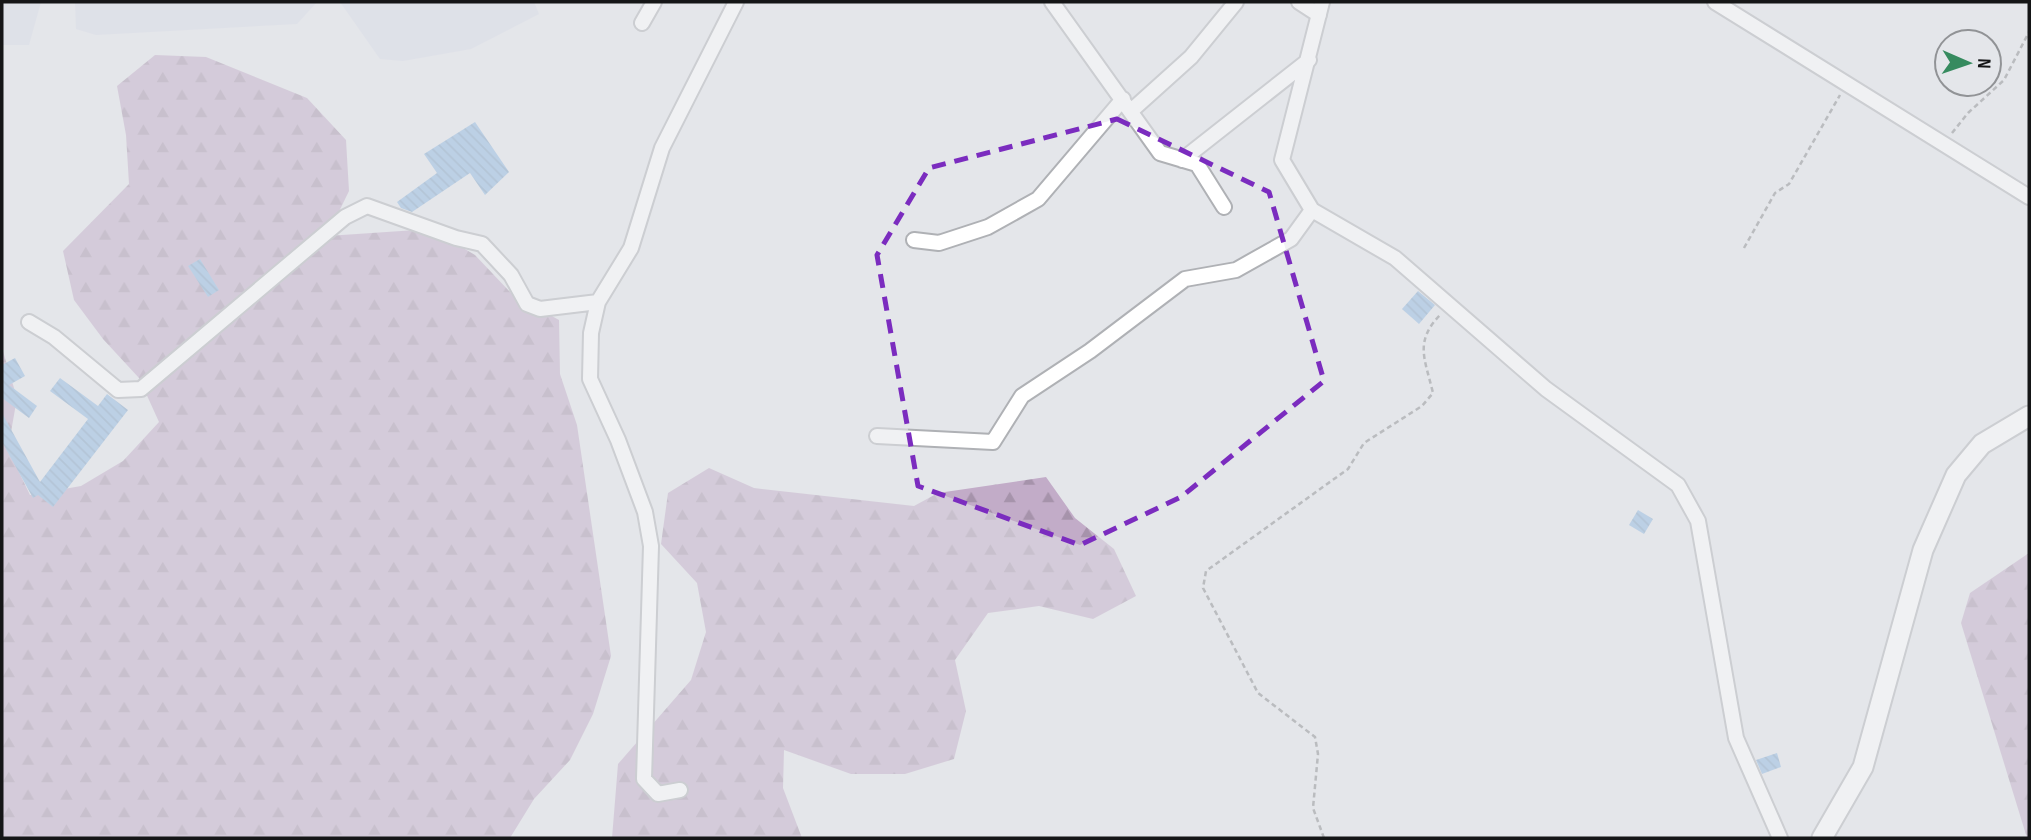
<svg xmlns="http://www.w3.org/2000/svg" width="2031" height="840" viewBox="0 0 2031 840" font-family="'Sofia Sans Condensed',sans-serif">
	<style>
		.built { fill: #d8dbe7 }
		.forest { fill: url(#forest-firs) }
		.building { fill: url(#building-back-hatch) }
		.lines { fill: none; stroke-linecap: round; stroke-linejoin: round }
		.street-casing { stroke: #afb1b5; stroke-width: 18 }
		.secondary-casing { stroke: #afb1b5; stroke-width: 23 }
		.path { stroke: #888a8d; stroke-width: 2.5; stroke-dasharray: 5 3.5; stroke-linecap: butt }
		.street { stroke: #fff; stroke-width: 14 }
		.secondary { stroke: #fff; stroke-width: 19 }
		.marked { fill: none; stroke: #7b2cbf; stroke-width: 5; stroke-dasharray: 14 9; stroke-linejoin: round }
	</style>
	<defs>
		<pattern id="forest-firs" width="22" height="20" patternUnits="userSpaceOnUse" patternTransform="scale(1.75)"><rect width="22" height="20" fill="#c2acc8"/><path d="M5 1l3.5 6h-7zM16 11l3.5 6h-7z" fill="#a693ab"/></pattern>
		<pattern id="building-back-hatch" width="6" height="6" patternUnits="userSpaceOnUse" patternTransform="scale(1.75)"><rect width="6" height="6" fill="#8db7e1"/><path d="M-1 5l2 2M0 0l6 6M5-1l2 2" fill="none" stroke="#799dc0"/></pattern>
	</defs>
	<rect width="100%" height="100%" fill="#e4e6ea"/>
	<path class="built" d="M 2,2 L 41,2 L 29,45 L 2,45 Z
		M 75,2 L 317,2 L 297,24 L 96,35 L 76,29 Z
		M 340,2 L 534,2 L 539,14 L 471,49 L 403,61 L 380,59 Z"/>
	<path class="forest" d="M 155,55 L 206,57 L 307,98 L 346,140 L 349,191 L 327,236 L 431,229 L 475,255 L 512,294 L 559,320 L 560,374 L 577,425 L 611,656 L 593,714 L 570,760 L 534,799 L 510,838 L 2,838 L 2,348 L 17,398 L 8,449 L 30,495 L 81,486 L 123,461 L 159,422 L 139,378 L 103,339 L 74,300 L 63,251 L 129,184 L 126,135 L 117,86 Z
		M 709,468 L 754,488 L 914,506 L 938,493 L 1046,477 L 1075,518 L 1114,549 L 1136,596 L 1093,619 L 1039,606 L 988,613 L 955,660 L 966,711 L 954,759 L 905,774 L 851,774 L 784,750 L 783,788 L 802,838 L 612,838 L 618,764 L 691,680 L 706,632 L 697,583 L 661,544 L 668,493 Z
		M 2029,553 L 2029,838 L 2027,838 L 1961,623 L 1970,593 Z"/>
	<path class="building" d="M 475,122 L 509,172 L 485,195 L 470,173 L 412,212 L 401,208 L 397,202 L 437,173 L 424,154 Z
		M 200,259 L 219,290 L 208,297 L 188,266 Z
		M 1418,291 L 1435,305 L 1419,324 L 1402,309 Z
		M 15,358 L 25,376 L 9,385 L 37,406 L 29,418 L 2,398 L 2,365 Z
		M 60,378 L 98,406 L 107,394 L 128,410 L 53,507 L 38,495 L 33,498 L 2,442 L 2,413 L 40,482 L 88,419 L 50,391 Z
		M 1638,510 L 1653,519 L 1644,534 L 1629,525 Z
		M 1777,753 L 1781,767 L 1762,774 L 1756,760 Z"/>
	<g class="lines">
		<defs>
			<path id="street" d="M 1052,2 L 1160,153 L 1197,164 L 1224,207
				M 1299,2 L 1319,15
				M 1715,2 L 2029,197
				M 642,23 L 654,2
				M 1131,111 L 1191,57 L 1236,2
				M 1182,160 L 1309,60
				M 1312,210 L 1395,258 L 1546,389 L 1678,485 L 1698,521 L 1736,738 L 1780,838
				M 914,240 L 939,243 L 988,227 L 1038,199 L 1123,99
				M 29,322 L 54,337 L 118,390 L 141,389 L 345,217 L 367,206 L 456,238 L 482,244 L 511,275 L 527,304 L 540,309 L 598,302
				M 877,436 L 993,442 L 1022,396 L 1090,351 L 1185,279 L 1236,270 L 1291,239 L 1312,210 L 1282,160 L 1322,2
				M 680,790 L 658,794 L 644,779 L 651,546 L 645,512 L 618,440 L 590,379 L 591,333 L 598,302 L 631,248 L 662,148 L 736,2"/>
			<path id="secondary" d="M 1822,838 L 1863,767 L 1923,550 L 1956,475 L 1982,444 L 2029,416"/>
		</defs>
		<use href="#street" class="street-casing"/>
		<use href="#secondary" class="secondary-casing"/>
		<path class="path" d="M 1952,133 L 1968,113 L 2004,80 L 2029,32
			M 1744,248 L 1775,193 L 1789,184 L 1840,95
			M 1324,838 L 1313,808 L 1318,754 L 1315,737 L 1258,693 L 1203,588 L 1206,571 L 1348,469 L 1364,443 L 1422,406 L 1433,393 C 1425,359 1414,342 1440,315"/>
		<use href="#street" class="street"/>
		<use href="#secondary" class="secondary"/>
	</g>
	<path d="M0 0H2031V840H0ZM 1117,119 L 1269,192 L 1324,381 L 1181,497 L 1080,545 L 918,486 L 877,255 L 929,168 Z" fill="#e4e6ea" fill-opacity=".55" fill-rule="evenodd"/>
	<path class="marked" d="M 1117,119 L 1269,192 L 1324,381 L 1181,497 L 1080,545 L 918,486 L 877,255 L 929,168 Z"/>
	<rect width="2031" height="840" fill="none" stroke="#151617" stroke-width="7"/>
	<g transform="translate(1968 63) rotate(92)"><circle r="33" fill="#e4e6ea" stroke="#919396" stroke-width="2"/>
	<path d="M0-5L12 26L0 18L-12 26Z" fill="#368b5f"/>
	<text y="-10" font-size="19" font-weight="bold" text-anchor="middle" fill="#151617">N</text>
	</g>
</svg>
